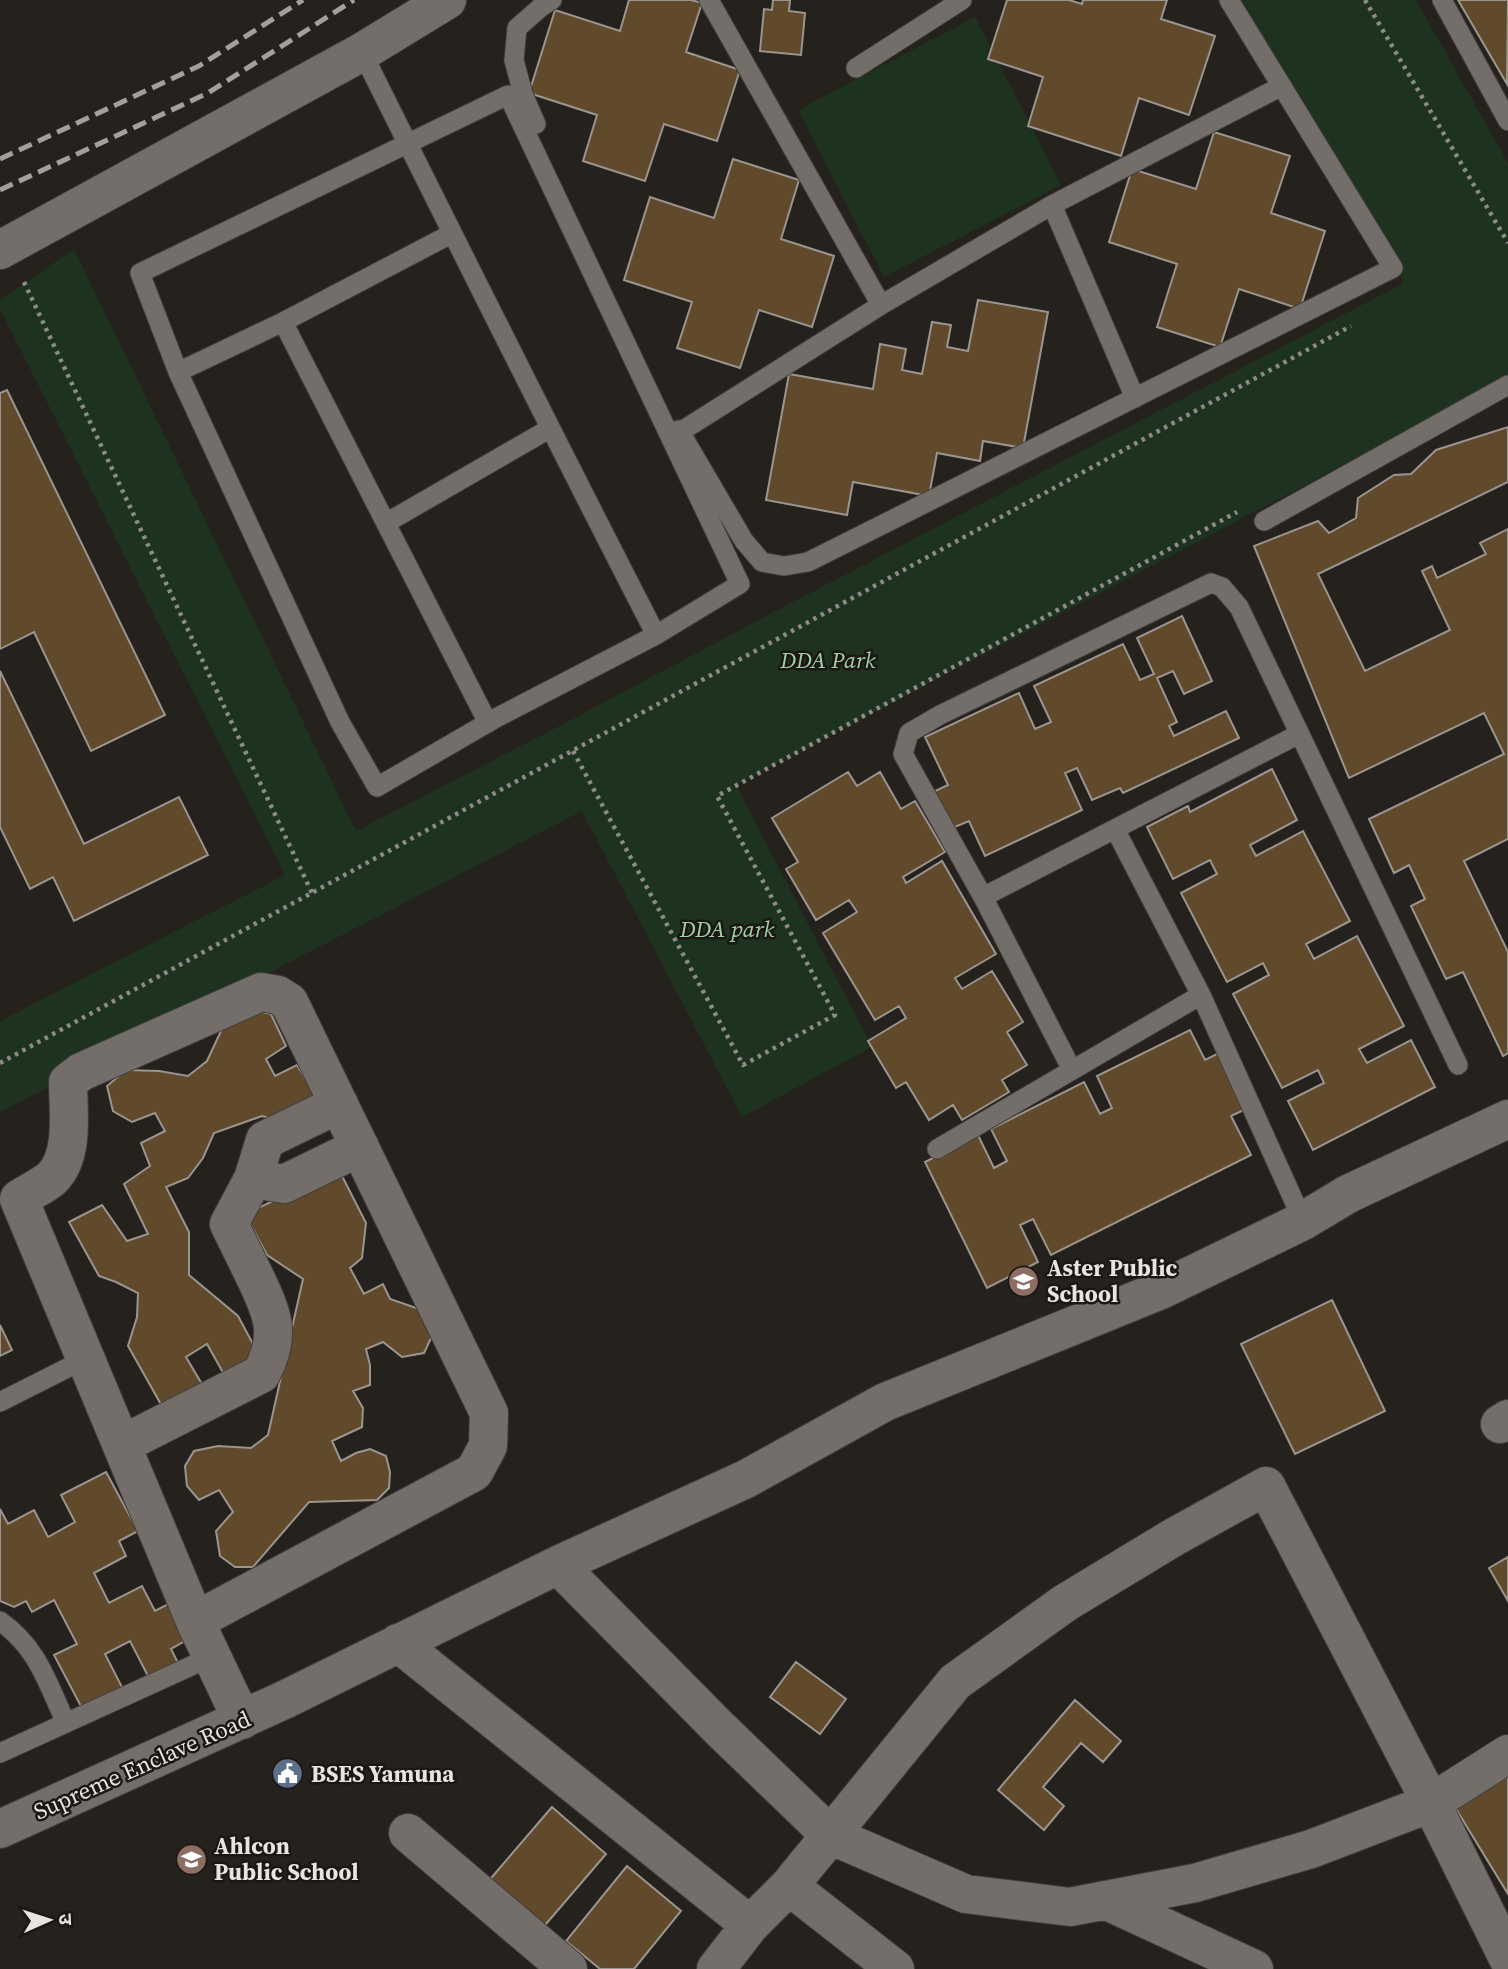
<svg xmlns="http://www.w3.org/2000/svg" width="1508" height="1969" viewBox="0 0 1508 1969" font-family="'Source Serif 4','Noto Sans Devanagari',serif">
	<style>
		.green { fill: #1e3220 }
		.building { fill: #61492b; stroke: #9a9590; stroke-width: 2 }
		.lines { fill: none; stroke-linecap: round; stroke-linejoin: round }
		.lane-casing { stroke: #423e3c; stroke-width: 21 }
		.street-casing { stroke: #423e3c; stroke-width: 40 }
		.path { stroke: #8e8b87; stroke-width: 4.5; stroke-dasharray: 3.5 5; stroke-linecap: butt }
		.lane { stroke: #746e6a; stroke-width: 19 }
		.street { stroke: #746e6a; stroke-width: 38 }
		.rail { stroke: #a3a09c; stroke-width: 5; stroke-dasharray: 14 7; stroke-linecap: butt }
		.labels { text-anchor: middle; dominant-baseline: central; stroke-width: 5; stroke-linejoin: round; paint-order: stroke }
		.park-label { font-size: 23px; font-style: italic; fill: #9dd1a2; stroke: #1c1714 }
		.poi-label { font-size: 23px; font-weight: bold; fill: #e7e4e1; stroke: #1c1714; text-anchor: start }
		.street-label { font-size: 23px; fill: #e7e4e1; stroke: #1c1714 }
	</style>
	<rect width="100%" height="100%" fill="#25211d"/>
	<path class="green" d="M 1242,0 L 1416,0 L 1508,163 L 1508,378 L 736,785 L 872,1047 L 742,1117 L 582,811 L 0,1112 L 0,1021 L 285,875 L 0,309 L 0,300 L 74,249 L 356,831 L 550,731 L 770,614 L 1404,283 Z
		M 975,17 L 1061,185 L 884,277 L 798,110 Z"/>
	<path class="building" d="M 629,0 L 691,0 L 702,3 L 686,52 L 740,70 L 717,141 L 664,124 L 645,181 L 583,161 L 597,115 L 529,93 L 555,10 L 620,31 Z
		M 773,0 L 790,0 L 789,11 L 805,13 L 801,55 L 760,51 L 764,9 L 772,10 Z
		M 1007,0 L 1069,0 L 1082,4 L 1083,0 L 1167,0 L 1161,19 L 1215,36 L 1189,115 L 1139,98 L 1121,156 L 1028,126 L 1043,77 L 988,59 Z
		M 1458,0 L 1508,0 L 1507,84 Z
		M 1214,132 L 1290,156 L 1271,213 L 1325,231 L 1300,309 L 1239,289 L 1220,347 L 1157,327 L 1177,264 L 1109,242 L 1132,169 L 1196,189 Z
		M 733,159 L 799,180 L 781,239 L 834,256 L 812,327 L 759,310 L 740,368 L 677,348 L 692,302 L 624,280 L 650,197 L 714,218 Z
		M 978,300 L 1048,312 L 1023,448 L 983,441 L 980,461 L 937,453 L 929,496 L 853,482 L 847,515 L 766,500 L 789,374 L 873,389 L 880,344 L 906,349 L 902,370 L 922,374 L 932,322 L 951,325 L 947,347 L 968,351 Z
		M 7,390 L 165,715 L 91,751 L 34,632 L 0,649 L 0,393 Z
		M 1508,427 L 1508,482 L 1318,574 L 1365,671 L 1450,630 L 1422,571 L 1432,566 L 1437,578 L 1486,554 L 1480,543 L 1508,529 L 1508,839 L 1464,861 L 1508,952 L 1508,1053 L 1503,1056 L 1463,972 L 1446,979 L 1411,906 L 1425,899 L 1409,865 L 1394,873 L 1369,819 L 1504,754 L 1484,713 L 1349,778 L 1254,546 L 1318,521 L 1329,533 L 1356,518 L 1358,498 L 1394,475 L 1411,474 L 1436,450 Z
		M 1182,616 L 1212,681 L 1184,694 L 1173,671 L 1157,678 L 1177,722 L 1169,726 L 1174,736 L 1226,711 L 1239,738 L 1123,793 L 1120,788 L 1092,800 L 1077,768 L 1065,773 L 1082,810 L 985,856 L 969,821 L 950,829 L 933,792 L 948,785 L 925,737 L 1019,693 L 1035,729 L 1051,722 L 1034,686 L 1123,644 L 1140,680 L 1154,674 L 1137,638 Z
		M 0,671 L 84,844 L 179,797 L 208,855 L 74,921 L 53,877 L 30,889 L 0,827 Z
		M 1272,769 L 1297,820 L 1250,845 L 1256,856 L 1303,831 L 1350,921 L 1306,944 L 1314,959 L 1357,936 L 1404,1026 L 1359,1049 L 1367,1063 L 1411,1040 L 1435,1087 L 1313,1150 L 1288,1101 L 1324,1083 L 1318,1070 L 1282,1088 L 1233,994 L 1269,975 L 1263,963 L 1227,982 L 1181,893 L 1217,874 L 1210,860 L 1173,879 L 1147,827 L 1188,806 L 1190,812 Z
		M 848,772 L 857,786 L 880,772 L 901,809 L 915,801 L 945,852 L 903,877 L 906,883 L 942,861 L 996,954 L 955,978 L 962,989 L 992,971 L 1023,1022 L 1007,1032 L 1027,1065 L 1002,1080 L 1009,1092 L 962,1120 L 953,1105 L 929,1120 L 906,1082 L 896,1088 L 868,1041 L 906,1018 L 899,1006 L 875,1020 L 823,933 L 857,912 L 849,900 L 816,920 L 786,869 L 798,862 L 772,818 Z
		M 248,1009 L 271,1014 L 286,1046 L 266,1059 L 275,1076 L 297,1065 L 319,1101 L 287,1123 L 262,1116 L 214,1133 L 203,1158 L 188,1178 L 166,1187 L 189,1232 L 189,1275 L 238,1316 L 261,1359 L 226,1378 L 207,1344 L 186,1357 L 206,1391 L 167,1415 L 128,1346 L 137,1317 L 138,1293 L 116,1282 L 99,1276 L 69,1222 L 102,1205 L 127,1241 L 148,1234 L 124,1184 L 150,1166 L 141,1143 L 165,1131 L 155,1113 L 132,1122 L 113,1111 L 107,1086 L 126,1070 L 159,1071 L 188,1076 L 207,1061 L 227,1018 Z
		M 1190,1030 L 1205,1060 L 1219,1053 L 1246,1109 L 1231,1116 L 1251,1155 L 1051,1255 L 1033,1219 L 1020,1225 L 1038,1262 L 987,1288 L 925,1162 L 978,1135 L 994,1168 L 1007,1161 L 991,1129 L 1084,1082 L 1100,1114 L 1112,1108 L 1097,1076 Z
		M 339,1170 L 366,1223 L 362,1258 L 350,1268 L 364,1294 L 383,1284 L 390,1299 L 428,1312 L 433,1334 L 424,1353 L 402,1357 L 383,1342 L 366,1349 L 370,1365 L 370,1385 L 353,1391 L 363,1408 L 362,1427 L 332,1441 L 341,1461 L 356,1453 L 370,1449 L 386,1456 L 390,1472 L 389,1488 L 377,1500 L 309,1502 L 253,1567 L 235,1567 L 220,1556 L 216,1531 L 233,1512 L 219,1490 L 199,1500 L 187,1486 L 185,1466 L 194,1451 L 218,1446 L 251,1448 L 268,1435 L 303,1279 L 267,1255 L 245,1214 Z
		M 1332,1300 L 1385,1411 L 1295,1454 L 1241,1344 Z
		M 0,1325 L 12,1350 L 0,1356 Z
		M 106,1472 L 138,1531 L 119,1541 L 126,1556 L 94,1573 L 109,1603 L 142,1586 L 155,1611 L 174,1601 L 192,1637 L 171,1649 L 179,1665 L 150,1680 L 130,1641 L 105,1654 L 125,1693 L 85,1714 L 54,1655 L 77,1644 L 54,1600 L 32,1612 L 26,1601 L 14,1607 L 0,1601 L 0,1509 L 8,1524 L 34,1510 L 48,1537 L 75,1522 L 61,1495 Z
		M 1508,1557 L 1508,1601 L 1489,1568 Z
		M 796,1662 L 846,1699 L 820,1734 L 770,1697 Z
		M 1075,1700 L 1121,1741 L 1103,1762 L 1081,1743 L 1043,1787 L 1064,1806 L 1044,1830 L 998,1790 Z
		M 1508,1776 L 1508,1894 L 1456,1809 Z
		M 552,1807 L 606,1854 L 540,1931 L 486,1884 Z
		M 627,1866 L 681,1911 L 634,1969 L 600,1969 L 566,1941 Z"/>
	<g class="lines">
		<defs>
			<path id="lane" d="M 709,0 L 881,305
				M 1442,0 L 1508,121
				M 362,52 C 459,247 556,441 656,635
				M 856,68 L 962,0
				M 508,95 L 740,584 L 656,635 L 496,718 L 377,787 L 340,722 L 178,372 L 140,273 Z
				M 536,124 L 523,94 L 514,60 L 517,28 L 541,7 L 552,0
				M 1052,205 L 1282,86
				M 283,322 L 488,723
				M 178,372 L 283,322 L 451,234
				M 679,430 L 744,541 L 762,562 L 784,566 L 808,562 L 1393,268 L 1229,0
				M 680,432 L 881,305 L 1052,205 L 1135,398
				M 1264,521 L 1508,385
				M 386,523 L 549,429
				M 1115,829 L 1201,995 L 1303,1221
				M 983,897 L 1299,734
				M 1072,1070 L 983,897 L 903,754 L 909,733 L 940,715 L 1211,583 L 1222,587 L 1239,607 L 1458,1065
				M 937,1149 L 1201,995
				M 0,1402 L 87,1358
				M 0,1621 C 38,1648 47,1682 66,1723
				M 0,1753 L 213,1656"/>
			<path id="street" d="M 0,250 L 362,52 L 447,0
				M 339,1104 L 265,1140 L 253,1179 L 284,1184 L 360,1147
				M 1500,1424 L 1508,1419
				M 123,1444 L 261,1374 C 282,1336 273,1315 256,1279 C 247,1261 238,1242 229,1224 L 253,1179
				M 558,1565 L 719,1728 L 830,1835 L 966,1894 L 1070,1907 L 1195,1883 L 1311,1849 L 1431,1803 L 1508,1754
				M 195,1621 L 474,1472 L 488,1446 L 489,1413 L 289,1002 L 278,995 L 261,992 L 81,1072 L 68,1082 C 68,1110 75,1156 52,1178 C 43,1186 29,1192 19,1199 L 195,1621 L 242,1720
				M 398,1643 L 750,1925
				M 0,1829 L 284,1700 L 558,1565 L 746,1479 L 885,1402 L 1161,1290 L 1303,1221 L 1348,1194 L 1508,1119
				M 408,1833 L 568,1969
				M 789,1886 L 895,1969
				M 1105,1900 L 1254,1969
				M 716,1969 L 750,1925 L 789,1886 L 955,1682 L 1065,1603 L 1174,1537 L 1266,1486 L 1431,1803 L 1508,1958"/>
		</defs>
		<use href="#lane" class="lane-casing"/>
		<use href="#street" class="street-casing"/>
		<path class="path" d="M 1365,0 L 1508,243
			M 24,282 L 312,893
			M 573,751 L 743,1065 L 835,1015 L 717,796 L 1237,512
			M 0,1063 L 1351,326"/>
		<use href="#lane" class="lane"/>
		<use href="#street" class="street"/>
		<path class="rail" d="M 0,159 L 199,66 L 303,0
			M 0,190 L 208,93 L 354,0"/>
	</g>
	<defs>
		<symbol id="school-disc" viewBox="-11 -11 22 22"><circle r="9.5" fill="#8d6e63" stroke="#1c1714"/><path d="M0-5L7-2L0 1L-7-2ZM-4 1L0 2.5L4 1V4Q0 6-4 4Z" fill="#fff"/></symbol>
		<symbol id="civic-disc" viewBox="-11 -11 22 22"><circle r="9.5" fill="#5c6f8a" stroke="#1c1714"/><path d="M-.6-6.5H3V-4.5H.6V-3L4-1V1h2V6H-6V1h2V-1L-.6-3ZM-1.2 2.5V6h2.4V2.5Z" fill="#fff"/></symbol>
	</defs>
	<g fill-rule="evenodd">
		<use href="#school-disc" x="1006" y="1264" width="35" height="35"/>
		<use href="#civic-disc" x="270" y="1756" width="35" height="35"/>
		<use href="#school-disc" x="174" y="1842" width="35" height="35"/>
	</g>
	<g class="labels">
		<g class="park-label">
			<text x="828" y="660">DDA Park</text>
			<text x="727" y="929">DDA park</text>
		</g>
		<g class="poi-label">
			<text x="1047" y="1268">Aster Public<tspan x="1047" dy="26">School</tspan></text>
			<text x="311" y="1774">BSES Yamuna</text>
			<text x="214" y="1846">Ahlcon<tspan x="214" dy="26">Public School</tspan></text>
		</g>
		<g class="street-label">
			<text transform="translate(142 1765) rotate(-24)">Supreme Enclave Road</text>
		</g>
	</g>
	<g transform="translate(49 1920) rotate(87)" stroke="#1c1714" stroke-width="5" paint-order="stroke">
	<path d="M0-5L12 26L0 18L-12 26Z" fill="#e7e4e1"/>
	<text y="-10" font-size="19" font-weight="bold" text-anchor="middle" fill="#e7e4e1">उ</text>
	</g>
</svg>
